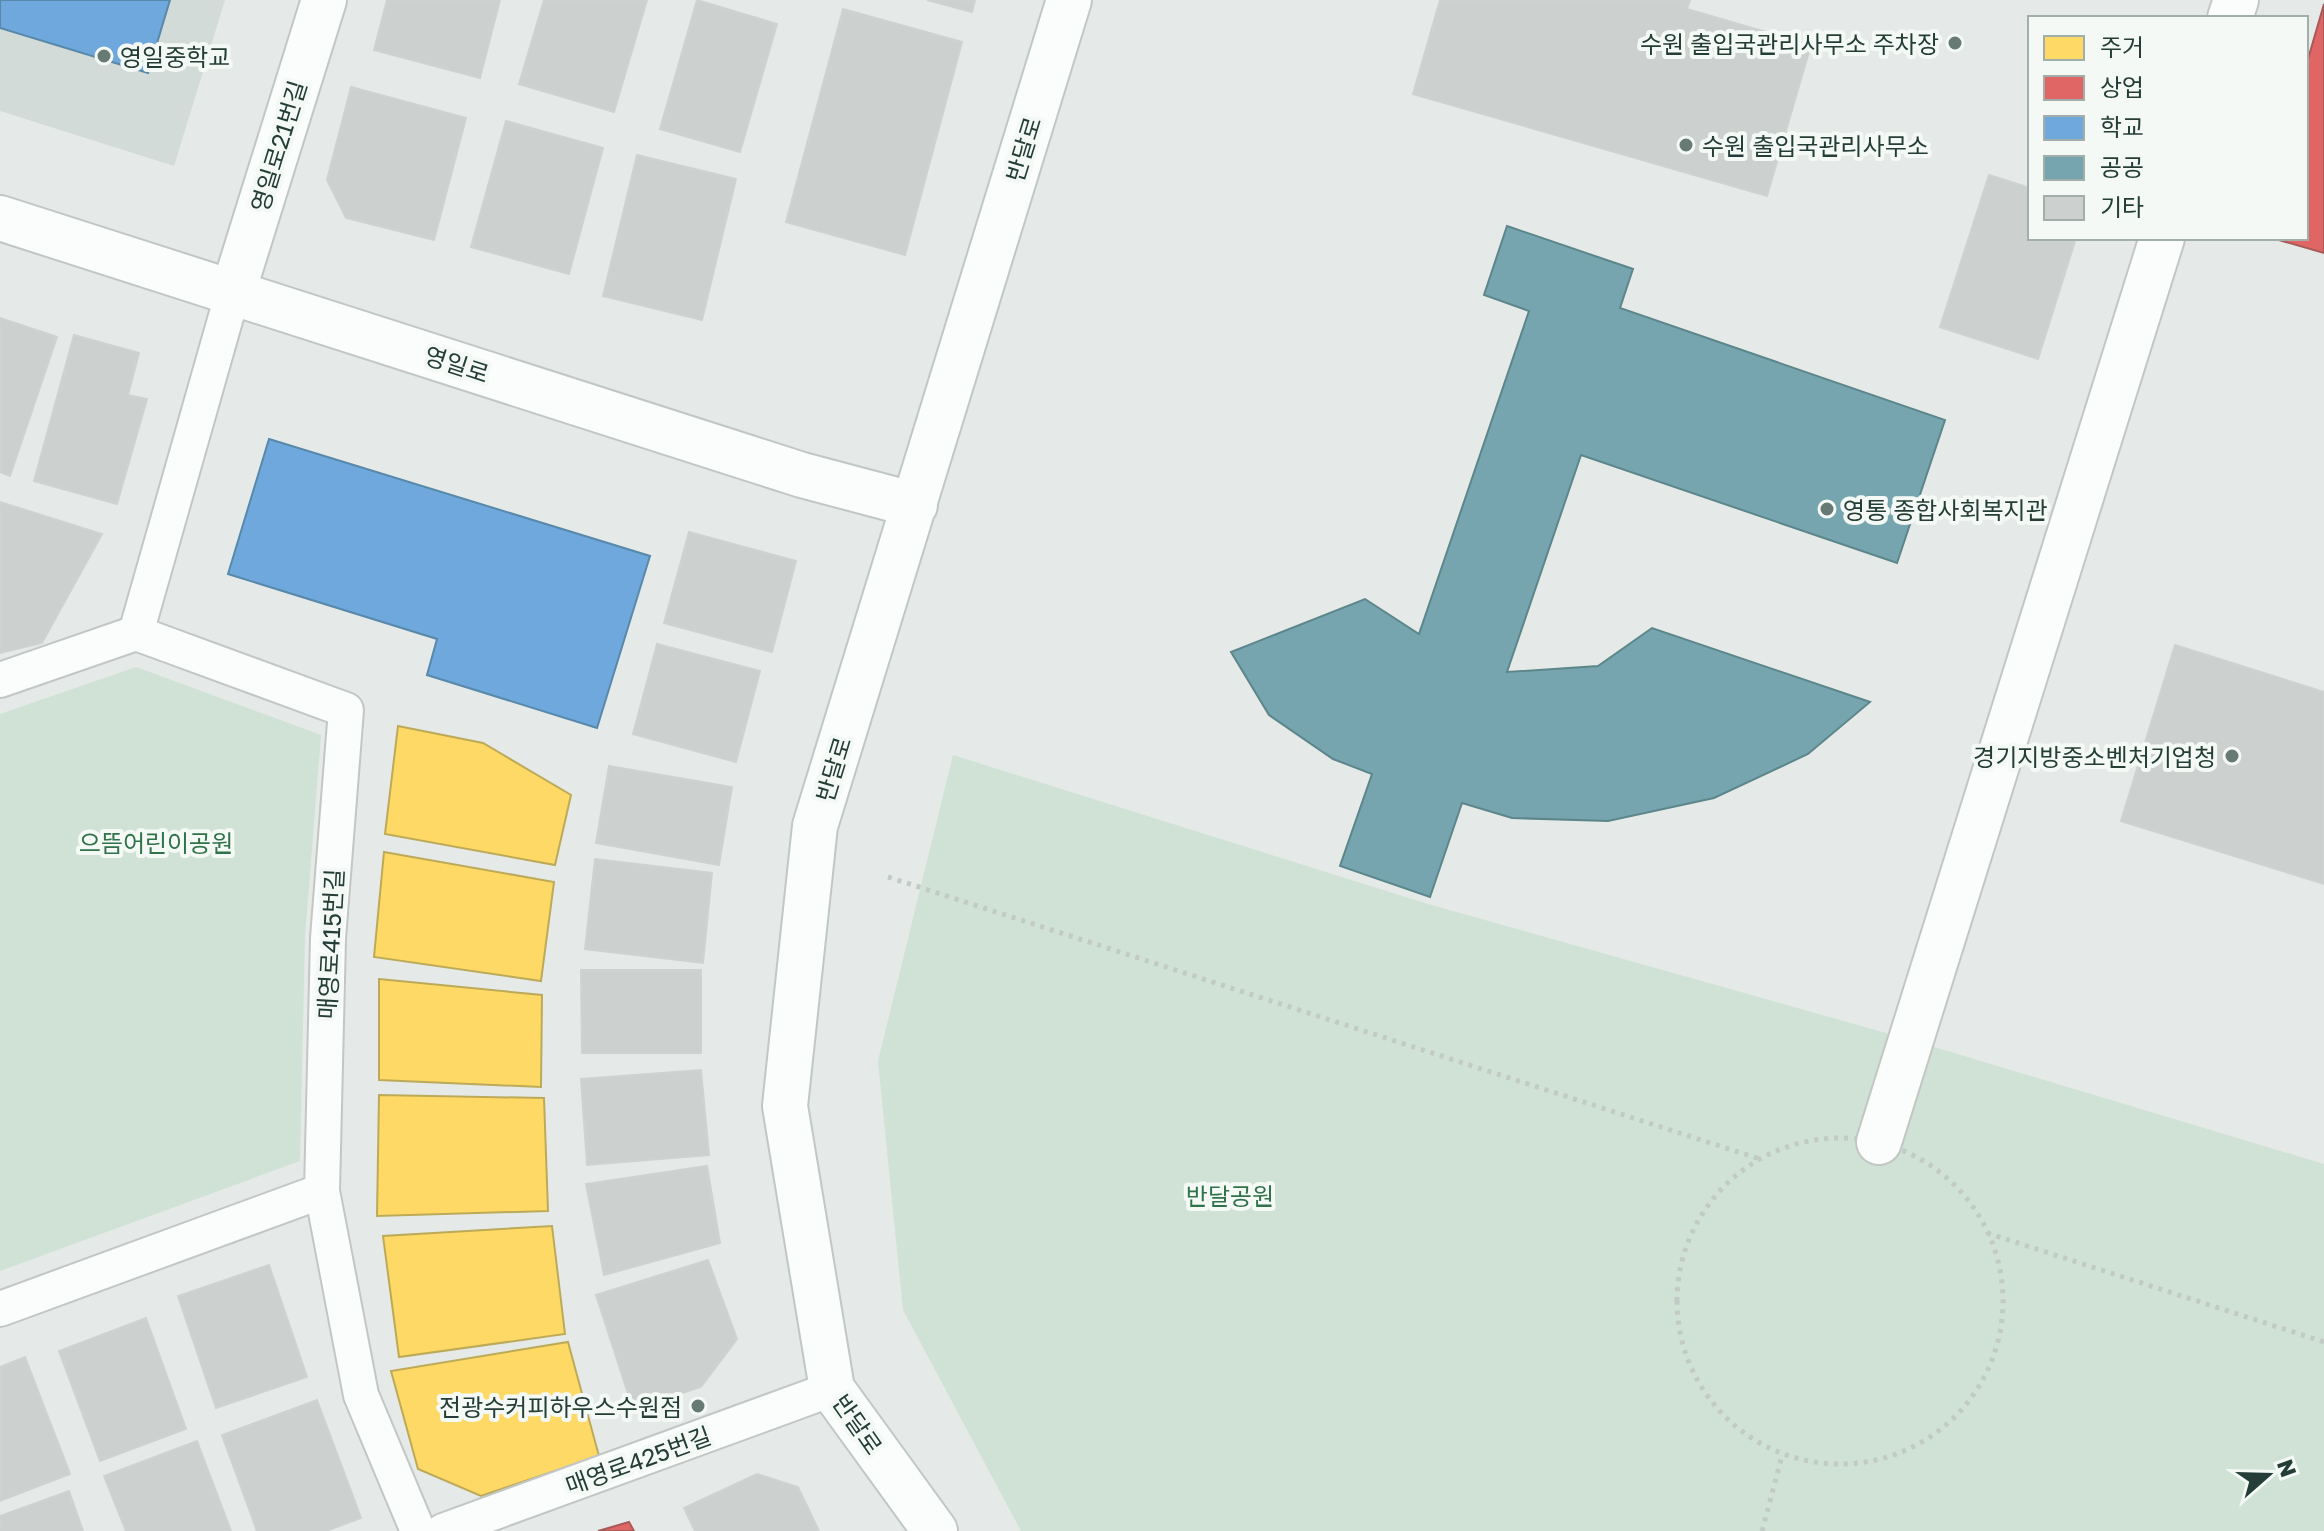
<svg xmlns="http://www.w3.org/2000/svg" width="2324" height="1531" viewBox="0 0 2324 1531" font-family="'Golos Text','Noto Sans KR',sans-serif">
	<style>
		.built { fill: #d3dbd8 }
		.green { fill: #cfe2d5 }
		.homes { fill: #ffd966; stroke: #bdaa58; stroke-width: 2 }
		.shops { fill: #e06666; stroke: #a85a58; stroke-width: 2 }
		.schools { fill: #6fa8dc; stroke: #5888aa; stroke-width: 2 }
		.public { fill: #76a5af; stroke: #5d868b; stroke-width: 2 }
		.building { fill: #ccd1cf; stroke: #ced3d1; stroke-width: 2 }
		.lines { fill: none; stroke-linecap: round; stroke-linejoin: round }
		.lane-casing { stroke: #c2c7c5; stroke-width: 38 }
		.street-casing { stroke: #c2c7c5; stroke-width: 48 }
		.secondary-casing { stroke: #c1c7c5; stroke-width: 48 }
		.path { stroke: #c2cac6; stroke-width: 5; stroke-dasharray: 4 6; stroke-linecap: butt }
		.lane { stroke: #fbfcfc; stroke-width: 34 }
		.street { stroke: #fbfcfc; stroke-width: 44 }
		.secondary { stroke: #fbfcfc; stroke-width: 44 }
		.poi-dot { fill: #687a74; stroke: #f4f9f6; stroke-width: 3 }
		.labels { text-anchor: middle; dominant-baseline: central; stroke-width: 8; stroke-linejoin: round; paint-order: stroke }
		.poi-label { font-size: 24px; fill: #243d36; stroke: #f4f9f6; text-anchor: end }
		.street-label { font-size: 24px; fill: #243d36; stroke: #f4f9f6 }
		.park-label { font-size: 24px; fill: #30724a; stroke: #f4f9f6 }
	</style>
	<rect width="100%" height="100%" fill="#e5eae8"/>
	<path class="built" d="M 0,0 L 225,0 L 174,166 L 0,111 Z"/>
	<path class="green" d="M 136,667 L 321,735 L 305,937 L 300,1161 L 0,1271 L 0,714 Z
		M 953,755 L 1428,904 L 1911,1040 L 2324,1164 L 2324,1531 L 1021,1531 L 903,1310 L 878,1061 Z"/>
	<path class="homes" d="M 398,726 L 483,743 L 571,795 L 555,865 L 385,834 Z
		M 384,852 L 554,882 L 541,981 L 374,957 Z
		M 379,979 L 542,995 L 541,1087 L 379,1080 Z
		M 379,1095 L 544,1098 L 548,1211 L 377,1216 Z
		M 552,1226 L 565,1334 L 399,1357 L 383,1236 Z
		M 568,1342 L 599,1456 L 481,1496 L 418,1469 L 391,1371 Z"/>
	<path class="shops" d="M 2324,4 L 2324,253 L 2272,238 L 2306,238 L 2306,66 Z
		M 629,1522 L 634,1531 L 598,1531 Z"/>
	<path class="schools" d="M 0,0 L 170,0 L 148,73 L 0,28 Z
		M 269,439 L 650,556 L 597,728 L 427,675 L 437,639 L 228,574 Z"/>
	<path class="public" d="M 1507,226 L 1633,269 L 1620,308 L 1945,420 L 1897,563 L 1581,455 L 1507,672 L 1598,666 L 1652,628 L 1870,702 L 1808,754 L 1714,798 L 1608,821 L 1512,818 L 1462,803 L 1430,897 L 1340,866 L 1372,774 L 1333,759 L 1269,715 L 1231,652 L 1365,599 L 1419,634 L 1529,311 L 1484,295 Z"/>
	<path class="building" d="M 387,0 L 500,0 L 480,78 L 374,50 Z
		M 544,0 L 647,0 L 614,112 L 519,84 Z
		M 697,0 L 777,24 L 740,152 L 660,129 Z
		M 927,0 L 975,0 L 972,12 Z
		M 1440,0 L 1690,0 L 1687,9 L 1811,45 L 1767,196 L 1413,94 Z
		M 843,9 L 962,42 L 905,255 L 786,222 Z
		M 351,87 L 466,118 L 434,240 L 346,218 L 327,180 Z
		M 506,121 L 603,148 L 569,274 L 471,247 Z
		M 637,155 L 736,179 L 702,320 L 603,296 Z
		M 1989,175 L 2030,188 L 2030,238 L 2076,238 L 2038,359 L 1940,327 Z
		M 0,318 L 57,337 L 10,476 L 0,472 Z
		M 74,335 L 139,353 L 128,395 L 147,399 L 117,504 L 34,481 Z
		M 0,502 L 102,534 L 42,643 L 0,653 Z
		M 689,532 L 796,561 L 772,652 L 664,623 Z
		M 657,644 L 760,671 L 736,762 L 633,734 Z
		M 2175,645 L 2324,692 L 2324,884 L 2121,821 Z
		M 609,766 L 732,787 L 719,865 L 596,843 Z
		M 595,859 L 712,873 L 703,963 L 585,949 Z
		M 581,970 L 701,970 L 701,1053 L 582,1053 Z
		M 701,1070 L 709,1155 L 587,1165 L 581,1079 Z
		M 707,1166 L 720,1243 L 604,1275 L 586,1184 Z
		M 708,1260 L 737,1339 L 701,1387 L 633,1409 L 596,1295 Z
		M 269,1265 L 307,1377 L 216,1408 L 178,1296 Z
		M 146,1318 L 186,1429 L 100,1461 L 59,1351 Z
		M 25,1357 L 70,1474 L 0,1501 L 0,1367 Z
		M 317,1400 L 361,1518 L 326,1531 L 257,1531 L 222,1435 Z
		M 197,1441 L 231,1531 L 126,1531 L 104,1476 Z
		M 757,1474 L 798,1487 L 819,1531 L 695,1531 L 684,1508 Z
		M 69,1491 L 83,1531 L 0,1531 L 0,1516 Z"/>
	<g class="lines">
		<defs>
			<path id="lane" d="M 136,633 L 233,292
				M 0,680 L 136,633 L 346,710 L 328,938 L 322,1191 L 361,1395 L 418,1531
				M 0,1309 L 322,1191
				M 443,1531 L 832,1389"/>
			<path id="street" d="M 2230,18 L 2236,0
				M 233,292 L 324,0
				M 1879,1142 L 2162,238"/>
			<path id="secondary" d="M 0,218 L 802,475 L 915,505
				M 935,1531 L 832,1389 L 785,1106 L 815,826 L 1069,0"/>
		</defs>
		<use href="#lane" class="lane-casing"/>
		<use href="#street" class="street-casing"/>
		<use href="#secondary" class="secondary-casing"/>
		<path class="path" d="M 888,877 L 1760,1159
			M1677 1301a163 163 0 1 1 326 0a163 163 0 1 1-326 0Z
			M 1987,1233 L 2324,1342
			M 1762,1531 L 1782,1456"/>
		<use href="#lane" class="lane"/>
		<use href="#street" class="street"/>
		<use href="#secondary" class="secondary"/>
	</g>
	<g class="poi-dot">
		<circle cx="1955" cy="43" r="8"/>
		<circle cx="104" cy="56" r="8"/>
		<circle cx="1686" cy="145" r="8"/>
		<circle cx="1827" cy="509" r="8"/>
		<circle cx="2232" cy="756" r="8"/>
		<circle cx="698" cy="1406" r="8"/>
	</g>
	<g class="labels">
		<g class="poi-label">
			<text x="1939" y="43">수원 출입국관리사무소 주차장</text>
			<text x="120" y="56" text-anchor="start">영일중학교</text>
			<text x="1702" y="145" text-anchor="start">수원 출입국관리사무소</text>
			<text x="1843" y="509" text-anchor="start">영통 종합사회복지관</text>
			<text x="2216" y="756">경기지방중소벤처기업청</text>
			<text x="682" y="1406">전광수커피하우스수원점</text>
		</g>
		<g class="street-label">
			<text transform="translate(278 146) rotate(-73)">영일로21번길</text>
			<text transform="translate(1023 149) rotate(-73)">반달로</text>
			<text transform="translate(457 364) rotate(18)">영일로</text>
			<text transform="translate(833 769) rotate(-73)">반달로</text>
			<text transform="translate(330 944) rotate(-87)">매영로415번길</text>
			<text transform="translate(858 1424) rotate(55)">반달로</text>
			<text transform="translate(638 1460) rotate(-20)">매영로425번길</text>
		</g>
		<g class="park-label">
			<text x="156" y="842">으뜸어린이공원</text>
			<text x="1230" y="1195">반달공원</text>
		</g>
	</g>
	<rect x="2028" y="16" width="280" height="224" fill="#f4f9f6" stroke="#a1aea9" stroke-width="2"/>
	<rect x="2044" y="36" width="40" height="24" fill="#ffd966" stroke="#a1aea9" stroke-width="2"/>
	<text x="2100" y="56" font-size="24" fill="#243d36">주거</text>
	<rect x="2044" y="76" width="40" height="24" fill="#e06666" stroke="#a1aea9" stroke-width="2"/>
	<text x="2100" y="96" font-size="24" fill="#243d36">상업</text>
	<rect x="2044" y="116" width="40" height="24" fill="#6fa8dc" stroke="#a1aea9" stroke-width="2"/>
	<text x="2100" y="136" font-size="24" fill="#243d36">학교</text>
	<rect x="2044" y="156" width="40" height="24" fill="#76a5af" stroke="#a1aea9" stroke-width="2"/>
	<text x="2100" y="176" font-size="24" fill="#243d36">공공</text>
	<rect x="2044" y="196" width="40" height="24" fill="#ccd1cf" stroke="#a1aea9" stroke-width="2"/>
	<text x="2100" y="216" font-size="24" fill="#243d36">기타</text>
	<g transform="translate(2268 1475) rotate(70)" stroke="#f4f9f6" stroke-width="6" paint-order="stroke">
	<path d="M0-6L14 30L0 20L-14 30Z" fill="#243d36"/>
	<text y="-12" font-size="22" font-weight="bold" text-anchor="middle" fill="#243d36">N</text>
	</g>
</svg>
